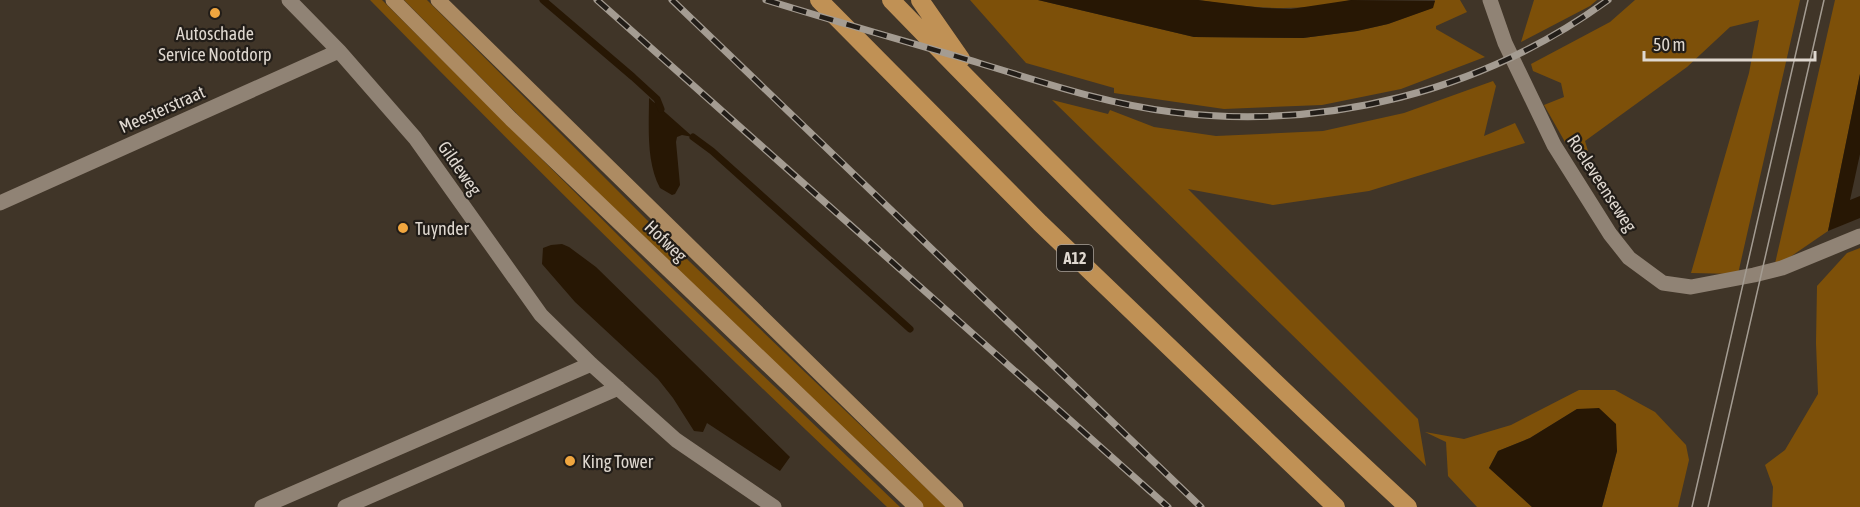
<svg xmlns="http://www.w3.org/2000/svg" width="1860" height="507" viewBox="0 0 1860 507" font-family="'Asap Condensed',sans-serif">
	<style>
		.green { fill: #7d5009 }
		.water { fill: #271704 }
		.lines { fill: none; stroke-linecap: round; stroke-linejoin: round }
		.stream { stroke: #271704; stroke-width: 7 }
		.minor { stroke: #908375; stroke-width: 15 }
		.major { stroke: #ad8b62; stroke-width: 15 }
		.highway { stroke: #c09155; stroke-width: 18 }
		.tram { stroke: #a49c92; stroke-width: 1.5 }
		.rail-casing { stroke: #a49c92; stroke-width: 7 }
		.rail { stroke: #221d18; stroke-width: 4.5; stroke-dasharray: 14; stroke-linecap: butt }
		.poi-dot { fill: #f0a63f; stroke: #221d18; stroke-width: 2 }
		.labels { text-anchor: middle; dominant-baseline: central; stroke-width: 4.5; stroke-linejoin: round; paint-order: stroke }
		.shield { fill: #221d18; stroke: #a6a099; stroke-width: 1.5 }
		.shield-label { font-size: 16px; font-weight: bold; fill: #dfd8d0 }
		.poi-label { font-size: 18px; fill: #dfd8d0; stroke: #221d18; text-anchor: start }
		.street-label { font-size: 18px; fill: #dfd8d0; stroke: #221d18 }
	</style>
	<rect width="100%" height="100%" fill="#403528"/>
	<path class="green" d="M 370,0 L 382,0 L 652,269 L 900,507 L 887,507 C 711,341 539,173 370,0 Z
		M 404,0 L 427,0 L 666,239 L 946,507 L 922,507 L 525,122 Z
		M 970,0 L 1038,0 L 1194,37 L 1303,38 L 1357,31 L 1388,24 L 1432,8 L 1435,0 L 1460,0 L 1467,12 L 1436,26 L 1436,29 L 1485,57 L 1401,89 L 1322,105 L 1224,109 L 1114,93 L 1114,88 L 1026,63 Z
		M 1198,0 L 1351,0 C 1300,13 1249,8 1198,0 Z
		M 1534,0 L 1597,0 L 1590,6 L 1521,42 Z
		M 1635,0 L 1800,0 L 1738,274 L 1691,273 L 1749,73 L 1759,20 L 1730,27 L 1687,67 L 1585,141 L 1588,151 L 1565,142 L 1544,105 L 1564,97 L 1561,83 L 1533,71 L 1531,64 L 1610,22 Z
		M 1835,0 L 1860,0 L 1860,74 L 1828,231 L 1774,268 Z
		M 1493,81 L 1496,86 L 1484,136 L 1515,123 L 1525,143 L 1369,191 L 1273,205 L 1188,189 L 1418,419 L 1426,466 L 1052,100 L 1108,114 L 1110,110 L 1154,127 L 1216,136 L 1323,131 L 1404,113 Z
		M 1860,248 L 1860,507 L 1772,507 L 1773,487 L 1765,465 L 1785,450 L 1818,394 L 1816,343 L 1817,286 L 1847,253 Z
		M 1579,390 L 1615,390 L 1655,412 L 1686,445 L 1689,460 L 1678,507 L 1602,507 L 1617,451 L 1577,409 L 1530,438 L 1498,451 L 1489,468 L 1532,507 L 1477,507 L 1448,476 L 1446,442 L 1425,432 L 1464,439 L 1511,425 Z"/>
	<path class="water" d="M 1038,0 L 1198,0 L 1263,8 L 1291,9 L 1351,0 L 1435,1 L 1433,8 L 1388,24 L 1357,31 L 1303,38 L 1194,37 Z
		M 1860,74 L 1860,154 L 1850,200 L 1860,196 L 1860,218 L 1828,231 Z
		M 649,98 L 693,137 L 682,135 L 677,137 L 676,142 L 680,185 L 675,194 L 672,195 L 660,188 C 646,162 649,127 649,98 Z
		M 562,244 L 569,247 L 596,267 L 790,457 L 780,471 L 707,423 L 703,432 L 694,431 L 673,398 L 658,379 L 575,302 L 542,264 L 543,248 L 551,245 Z
		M 1599,408 L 1616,424 L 1617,451 L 1602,507 L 1532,507 L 1489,468 L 1498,451 L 1530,438 L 1577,409 Z"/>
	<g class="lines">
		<path class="stream" d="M 543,0 L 633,77 L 657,99 L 661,109
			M 693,137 L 712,151 L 910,329"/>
		<path class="minor" d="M 289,0 L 339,51 L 415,138 L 541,315 L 591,364 L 676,440 L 774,507
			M 1490,0 L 1505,43 L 1554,145 L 1610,234 L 1629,258 L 1663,283 L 1691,287 L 1754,275 L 1782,268 L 1860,236
			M 0,203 L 339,51
			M 262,507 L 591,364
			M 345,507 L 618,388"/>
		<path class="major" d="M 393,0 L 511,119 L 916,507
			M 438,0 L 956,507"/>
		<path class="highway" d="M 819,0 L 1040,223 L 1336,507
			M 891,0 C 1059,173 1231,344 1408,507
			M 920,0 L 961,59"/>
		<path class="tram" d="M 1692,507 L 1808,0
			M 1708,507 L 1824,0"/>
		<defs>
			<path id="rail" d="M 597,0 L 1168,507
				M 672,0 L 1201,507
				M 766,0 C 837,22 908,42 979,63 C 1042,82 1106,104 1172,112 C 1325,131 1483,91 1608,0"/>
		</defs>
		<use href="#rail" class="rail-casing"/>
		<use href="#rail" class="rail"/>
	</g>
	<g class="poi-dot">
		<circle cx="215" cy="13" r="6"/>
		<circle cx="403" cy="228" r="6"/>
		<circle cx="570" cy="461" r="6"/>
	</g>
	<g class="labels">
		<rect class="shield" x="1057" y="245" width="36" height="26" rx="4.5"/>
		<g class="shield-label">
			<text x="1075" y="258">A12</text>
		</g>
		<g class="poi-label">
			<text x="215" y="33" text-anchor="middle">Autoschade<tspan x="215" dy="21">Service Nootdorp</tspan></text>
			<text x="415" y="228">Tuynder</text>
			<text x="582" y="461">King Tower</text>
		</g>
		<g class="street-label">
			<text transform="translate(162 109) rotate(-24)">Meesterstraat</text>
			<text transform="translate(460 168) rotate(55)">Gildeweg</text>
			<text transform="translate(1602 183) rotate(57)">Roeleveenseweg</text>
			<text transform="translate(666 241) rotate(44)">Hofweg</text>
		</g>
	</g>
	<path d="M1644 51v9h171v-9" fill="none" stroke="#dfd8d0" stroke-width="3"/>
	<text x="1653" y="51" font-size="18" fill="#dfd8d0" stroke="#221d18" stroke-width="4.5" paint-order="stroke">50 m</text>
</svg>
